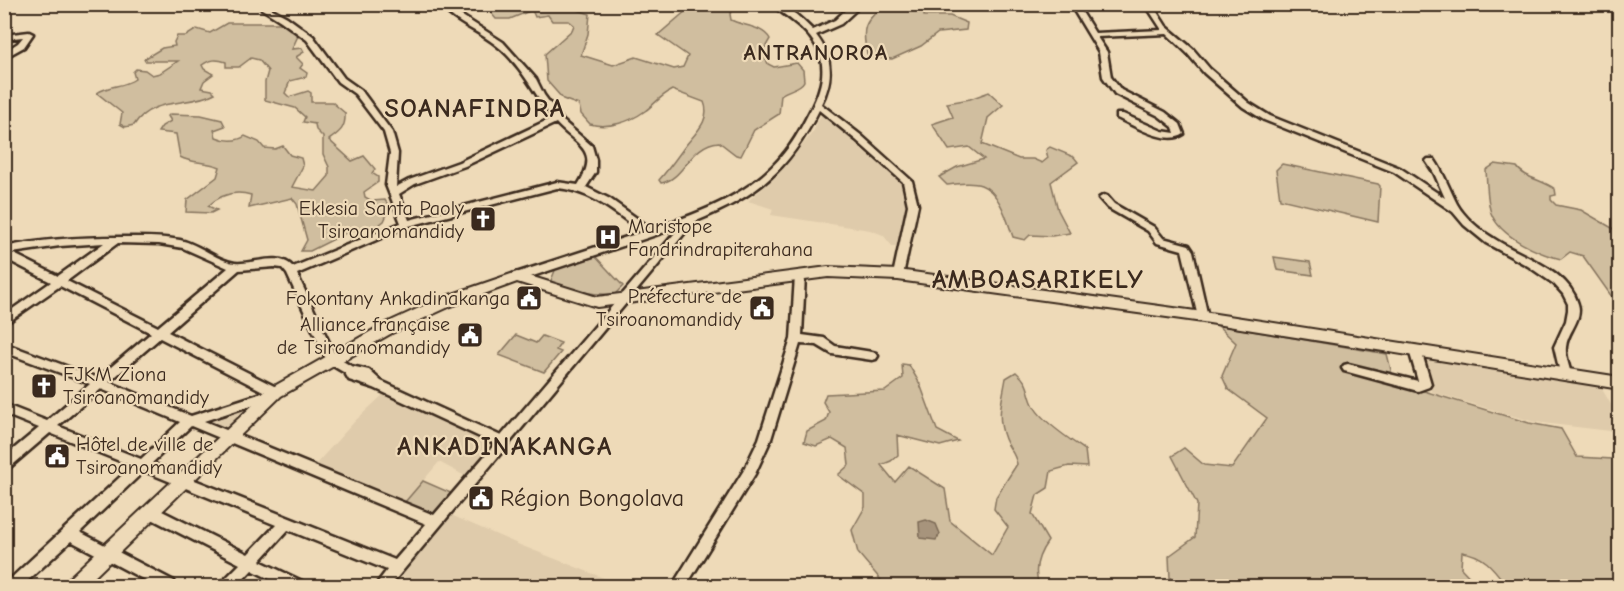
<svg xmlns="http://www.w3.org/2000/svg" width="1624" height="591" font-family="'Comic Neue',sans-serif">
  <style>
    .built { fill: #dfcbab }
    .green { fill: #d0be9f; stroke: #86745e; stroke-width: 1.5 }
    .water { fill: #a7947c; stroke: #7c6a56; stroke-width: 1.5 }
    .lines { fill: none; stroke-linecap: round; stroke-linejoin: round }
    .minor-casing { stroke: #3b2a1e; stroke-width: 5 }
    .major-casing { stroke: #3b2a1e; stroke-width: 4 }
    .minor { fill: #eedab8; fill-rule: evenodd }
    .major { fill: #eedab8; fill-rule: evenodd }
    .labels { text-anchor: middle; stroke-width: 4.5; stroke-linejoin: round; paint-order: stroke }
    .poi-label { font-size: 20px; fill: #3b2a1e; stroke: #eedab8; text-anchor: end }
    .far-district-label { font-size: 22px; font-weight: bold; letter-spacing: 1.5px; fill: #3b2a1e; stroke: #eedab8 }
    .near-poi-label { font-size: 24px; fill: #3b2a1e; stroke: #eedab8; text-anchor: start }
    .district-label { font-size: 26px; font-weight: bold; letter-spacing: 1.5px; fill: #3b2a1e; stroke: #eedab8 }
  </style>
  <rect width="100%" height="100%" fill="#eedab8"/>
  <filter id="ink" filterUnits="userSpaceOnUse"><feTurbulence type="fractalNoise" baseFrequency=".0167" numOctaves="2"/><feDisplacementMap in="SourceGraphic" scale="12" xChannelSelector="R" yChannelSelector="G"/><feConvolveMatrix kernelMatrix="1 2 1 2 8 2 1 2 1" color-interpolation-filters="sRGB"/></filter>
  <g filter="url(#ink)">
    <path class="built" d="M821 115 828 119 904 182 910 209 900 248 892 246 883 235 870 230 771 215 773 209 748 201 777 176 813 132Z
      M1421 354 1599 384 1613 408 1619 432 1534 422 1432 392Z
      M386 392 486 439 490 451 470 474 465 476 439 462 405 502 316 464 356 420Z
      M261 402 227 434 200 423 189 427 143 469 58 430 5 475V460L35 434 38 426 5 412V404L143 459 184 421Z
      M451 515 520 545 624 586H426L400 576Z"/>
    <path class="green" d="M494 5H563L590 14 588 34 581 55 613 65 636 57 674 69 683 67 688 56 658 35 687 10 663 5H734L730 14 731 20C743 26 763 26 770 39L763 51 768 64 774 67 797 63 803 70 804 81C800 89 788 89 781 95L779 114 754 130 741 156 736 155 719 142C690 144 684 180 661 183L659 180C668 170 675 160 683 149 693 135 712 121 704 102L672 90C660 96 655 104 645 111 630 122 608 129 590 124L581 114 579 105 563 99 547 81 545 54 572 30 574 25 569 21H552L548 15 535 17 532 10 510 19H496L490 12Z
      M888 5H920L924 7V16H950L967 23 966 30 938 33 921 46 892 59 868 57C861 31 862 19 888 5Z
      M227 23H286L299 33 301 35 297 38 292 49 302 48 304 52 296 57 303 64 300 68 307 73 306 77 290 81 285 93 289 97 308 91 311 93V102H332L345 113C346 128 340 132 329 140L352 161 364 156 375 169 372 173 378 177V182L364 192 365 197 372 201 385 200 390 208 384 221 376 227 352 230 310 251H301L307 240 297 204 292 198 249 208 251 195C235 190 220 195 208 206L217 210 211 213 186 212 187 200 217 177 220 167C206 161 193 164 180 157L176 134 158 132 162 126 171 121 168 116 170 114 201 115 222 120 225 126 214 130 216 137C225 141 237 142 245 136L259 142 264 148 275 149 283 146 290 155 301 158 303 166 292 187 316 191 329 176V167L323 154V137L316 130 315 124 303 122 305 117 295 108 265 100V82L268 71 259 60 251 58 239 67H226V62C217 59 210 59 202 65L204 69 213 74 204 81 201 88 212 90 215 93C190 107 152 96 134 125L125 127 120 124 122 113 97 93C109 85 124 87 135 79L133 72 136 69 145 70 152 75 160 73 178 61H145L144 59 162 48 175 46 174 42 177 36H186L197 29 210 33Z
      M989 92 1003 105 988 118 982 144 1019 159H1033L1042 163 1048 158 1046 150 1050 147 1074 157 1078 162 1051 182 1058 210 1070 233 1052 236 1030 235 1025 240 1013 237C1007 220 1000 192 981 185 970 181 957 184 947 185L939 177 957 167 984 159 969 147 949 150 932 124 953 117 947 103 970 99Z
      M1282 164 1378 184 1380 186 1378 222 1280 199 1276 170Z
      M1495 164 1517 167C1524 178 1543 180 1555 189L1556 195 1551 196V200L1556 205 1581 210 1619 232V301L1612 297 1583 256 1570 252 1561 259C1539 254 1500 237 1491 213 1487 201 1487 183 1486 170Z
      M594 255 623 286 615 294C592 296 573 290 550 283L556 268Z
      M1274 257 1310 262 1313 275 1277 270Z
      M1217 325 1387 354 1394 382 1529 423 1561 429 1577 457 1613 459 1619 463V586H1507C1494 569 1485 555 1462 552L1461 568 1478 586H1183L1170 578 1169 556 1195 537 1197 504 1172 456 1184 448 1204 465 1232 468 1267 418 1228 389 1222 376 1236 343Z
      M516 335 536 343 542 336 561 343 556 350 561 352 544 372 499 355Z
      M902 364 909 365 920 384 937 430 958 441 940 446 897 435 898 455 891 461 881 465 895 482 909 466 945 489 950 521 992 555 1008 527 994 509 996 497 1017 464C1015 453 1009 449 1005 439 996 415 1002 402 1006 378L1016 372C1032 385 1026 394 1035 408 1043 422 1072 441 1085 450L1087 467 1069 466 1051 471 1048 488 1037 495 1032 514 1048 541C1038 555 1032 570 1040 586H886L858 553 852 530 865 507V495L838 475 849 465 847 448 832 439 816 446 804 442 807 431 826 421 829 412 823 402 826 394 885 391 903 378Z
      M423 481 453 494 436 515 405 502Z"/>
    <path class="water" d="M926 520 936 524 940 534 936 540 920 538 919 522Z"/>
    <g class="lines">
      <defs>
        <path id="minor" d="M254 4H263L287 17 313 36 344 78 361 90 392 132 398 153 396 187 409 180 459 162 552 118C535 94 519 62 496 45 481 33 463 26 449 14L456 12 503 42 536 79 544 95 563 121 592 146 596 160V172L586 187 610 199 652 229C700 213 753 194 785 152 796 139 803 124 811 109 822 87 828 66 815 44 804 26 786 17 771 4 788 4 801 19 813 30L835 20 850 6H856V10L841 24 816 35C833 57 834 79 821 104L862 136 912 181 918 205 903 275 898 279 893 275 908 205 903 182 856 140 819 110C788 172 757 196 694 222L390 586H375L387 570 288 530 260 561 302 581 304 586H284L252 570 237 586H221L223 581 240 564 146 516 145 512 146 508 151 506 156 508 248 554 276 525 144 471 80 532 174 581 176 586H156L71 541 22 586H6L8 581 132 466 50 433 8 469 4 470V457L39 428 4 414V404L47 421 90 384 4 352V343L98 378 151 333 60 286 4 325V315L51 282 4 258V247C43 239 81 237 120 237 140 237 160 236 180 240 199 244 217 261 235 263 253 265 279 251 293 267L401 223 386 185 390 153 384 132 355 94 338 82 307 40 281 21ZM556 123C577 146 601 149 578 185L557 182 409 220 399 194 415 184 465 166ZM557 188C592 191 615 213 642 232L513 274 512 277 513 280H521L680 227 501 436 381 381 369 370 351 366 336 357 297 274 409 226ZM104 243 58 276 12 253 60 246ZM118 243 159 244 183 248 228 268 158 327 67 281ZM274 267 282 268 287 274 328 363 345 373 349 380 374 388 495 444 434 515 204 421 279 396 282 392 280 389 168 332 239 270ZM160 338 265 392 191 416 109 382ZM101 389 180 422 141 459 58 426ZM191 426 426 524 395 560 152 463Z
          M1070 4H1077L1095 33 1162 30 1145 4H1152L1166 26 1193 49 1210 69 1249 103 1270 116 1400 168 1445 198 1434 173 1426 161 1428 159H1434C1444 173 1449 189 1457 204 1465 218 1480 230 1493 238 1521 257 1568 268 1578 304 1583 320 1567 332 1566 347 1565 356 1569 365 1571 374L1569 377 1565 379 1561 377 1554 347 1566 321 1568 310V304L1563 294 1554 284 1528 266 1486 243 1464 225 1453 212 1394 172 1264 120 1243 107 1204 73 1187 53 1167 34 1097 37 1107 52 1111 77 1121 90 1165 112 1180 124 1184 134C1167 146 1135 126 1117 118V114H1123L1162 131 1175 133 1173 127 1159 116 1115 94 1103 77 1099 52Z
          M29 32 33 34 24 47 4 58V52L18 43 23 37 4 39V35Z
          M1104 195 1107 196 1114 204 1154 227 1163 238 1189 245 1193 251 1208 317 1207 320H1199L1198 317 1182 250 1157 243 1148 231 1108 208 1099 198Z
          M800 272 805 276 802 335 824 338 835 346 872 352 876 353 878 356 876 359 872 360 832 354 817 345 800 344 771 439 755 474 686 586H672L744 470 759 439 791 339 795 276Z
          M1415 346 1419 347 1421 350 1431 384 1429 387 1418 391 1348 372 1344 371 1342 368 1344 365 1348 364 1418 381 1409 350 1411 347Z"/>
        <path id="major" d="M828 267 898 270 1203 312 1620 377V389L1203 322 898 280 828 277 597 307 517 282 451 306 392 333 281 396 85 586H64L67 580 271 388 382 325 441 298 517 272 597 297Z"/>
      </defs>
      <use href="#minor" class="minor-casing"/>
      <use href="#major" class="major-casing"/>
      <use href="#minor" class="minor"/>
      <use href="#major" class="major"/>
    </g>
  </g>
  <defs>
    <symbol id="church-square" viewBox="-11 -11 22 22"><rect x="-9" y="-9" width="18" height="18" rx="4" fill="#3b2a1e" stroke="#eedab8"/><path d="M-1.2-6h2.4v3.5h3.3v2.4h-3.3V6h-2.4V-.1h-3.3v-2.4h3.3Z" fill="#fff"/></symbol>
    <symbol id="hospital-square" viewBox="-11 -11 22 22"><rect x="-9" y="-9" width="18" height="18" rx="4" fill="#3b2a1e" stroke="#eedab8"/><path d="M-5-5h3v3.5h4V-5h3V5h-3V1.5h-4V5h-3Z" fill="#fff"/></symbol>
    <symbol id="civic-square" viewBox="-11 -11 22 22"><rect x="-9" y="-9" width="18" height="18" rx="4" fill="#3b2a1e" stroke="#eedab8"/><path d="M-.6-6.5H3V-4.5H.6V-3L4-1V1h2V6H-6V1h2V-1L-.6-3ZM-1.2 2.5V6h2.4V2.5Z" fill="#fff"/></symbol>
  </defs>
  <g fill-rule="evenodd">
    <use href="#church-square" x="468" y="204" width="30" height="30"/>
    <use href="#hospital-square" x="593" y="222" width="30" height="30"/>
    <use href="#civic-square" x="514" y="283" width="30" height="30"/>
    <use href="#civic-square" x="747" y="293" width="30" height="30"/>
    <use href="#civic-square" x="455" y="320" width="30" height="30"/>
    <use href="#church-square" x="29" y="371" width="30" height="30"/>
    <use href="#civic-square" x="42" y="441" width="30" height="30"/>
    <use href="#civic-square" x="466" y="483" width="30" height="30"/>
  </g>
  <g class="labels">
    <g class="poi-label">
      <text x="464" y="215">Eklesia Santa Paoly<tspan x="464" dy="23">Tsiroanomandidy</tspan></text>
      <text x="628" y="233" text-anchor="start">Maristope<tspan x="628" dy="23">Fandrindrapiterahana</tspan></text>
      <text x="742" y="303">Préfecture de<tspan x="742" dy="23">Tsiroanomandidy</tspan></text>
      <text x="510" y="305">Fokontany Ankadinakanga</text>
      <text x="450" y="331">Alliance française<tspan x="450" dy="23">de Tsiroanomandidy</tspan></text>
      <text x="63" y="381" text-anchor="start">FJKM Ziona<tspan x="63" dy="23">Tsiroanomandidy</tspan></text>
      <text x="76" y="451" text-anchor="start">Hôtel de ville de<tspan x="76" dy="23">Tsiroanomandidy</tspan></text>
    </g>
    <g class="far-district-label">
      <text x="816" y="60">ANTRANOROA</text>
    </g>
    <g class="near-poi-label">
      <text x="500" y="506">Région Bongolava</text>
    </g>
    <g class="district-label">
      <text x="475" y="117">SOANAFINDRA</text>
      <text x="1038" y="288">AMBOASARIKELY</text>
      <text x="505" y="455">ANKADINAKANGA</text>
    </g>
  </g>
  <rect width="1624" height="591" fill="none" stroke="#eedab8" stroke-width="24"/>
  <rect x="12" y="12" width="1600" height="567" fill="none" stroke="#3b2a1e" stroke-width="2" filter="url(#ink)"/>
</svg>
